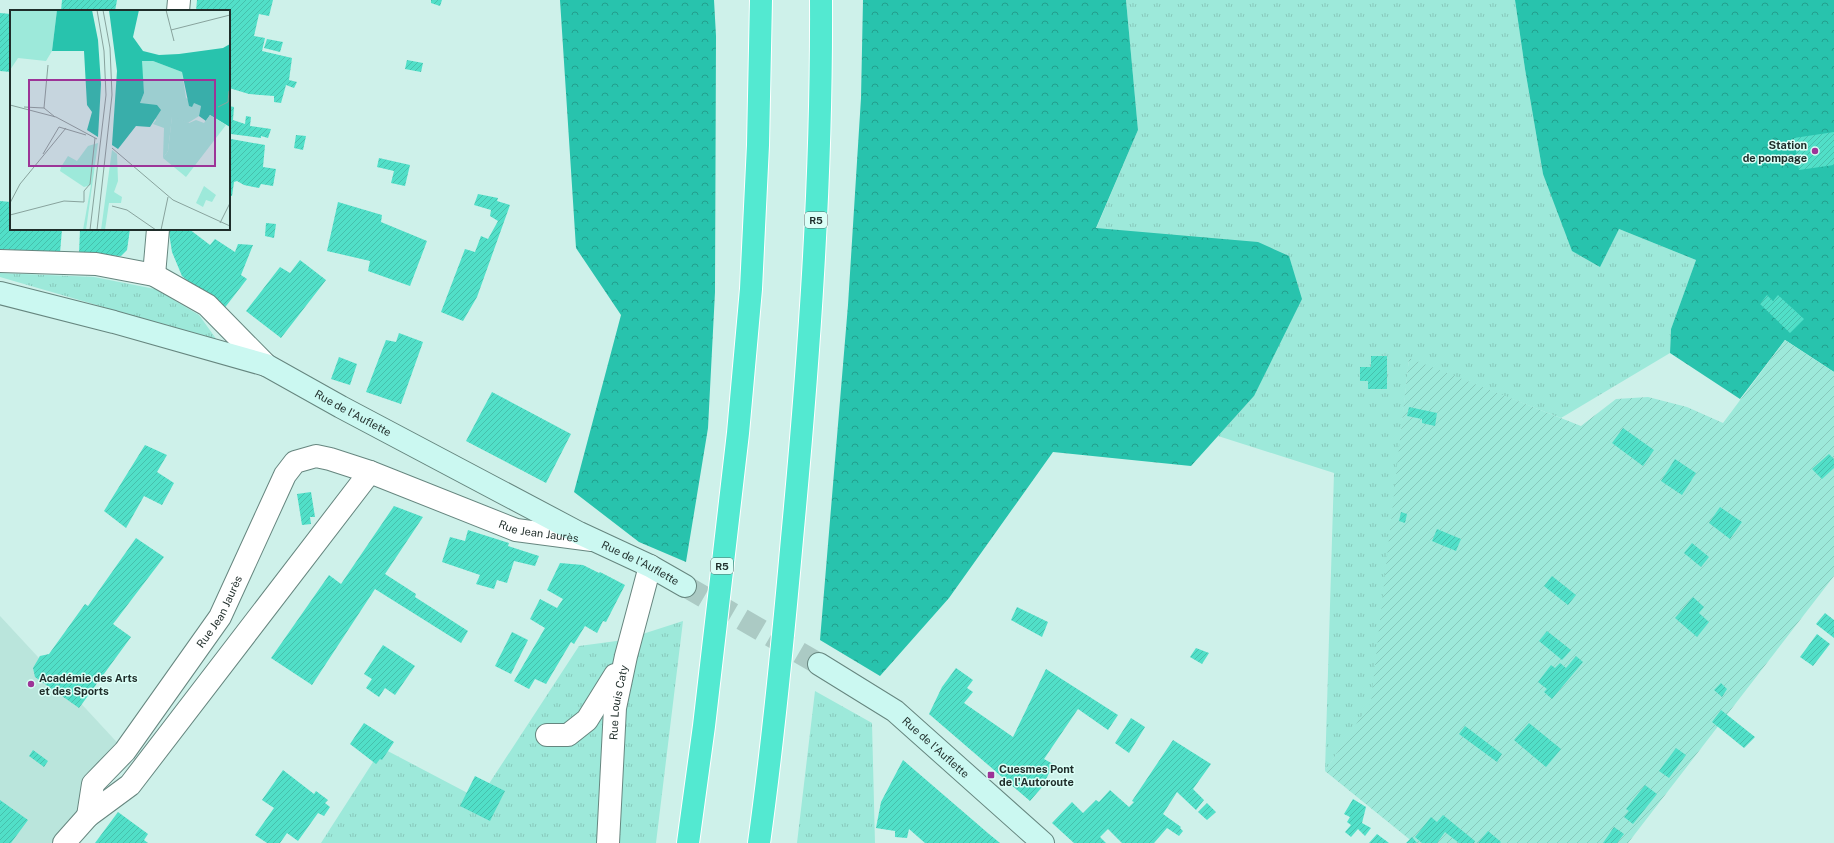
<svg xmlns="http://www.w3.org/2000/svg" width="1834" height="843" font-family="'Public Sans',sans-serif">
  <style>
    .built { fill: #bae5dc }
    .grass { fill: url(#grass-tufts) }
    .forest { fill: url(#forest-crowns) }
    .garden { fill: url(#garden-furrows) }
    .building { fill: url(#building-hatch) }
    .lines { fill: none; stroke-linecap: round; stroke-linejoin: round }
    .secondary-tunnel { stroke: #abcac4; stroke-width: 22; stroke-dasharray: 22 11; stroke-linecap: butt }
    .street-casing { stroke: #66867f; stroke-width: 24 }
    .secondary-casing { stroke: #66867f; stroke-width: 24 }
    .highway-casing { stroke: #fff; stroke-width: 24 }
    .street { stroke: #fff; stroke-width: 22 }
    .secondary { stroke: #cbf8f1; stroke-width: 22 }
    .highway { stroke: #53e9d1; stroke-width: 22 }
    .poi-dot { fill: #9d3497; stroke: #dbfff7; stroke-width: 1.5 }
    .labels { text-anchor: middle; stroke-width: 3; stroke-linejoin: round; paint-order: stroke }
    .shield { fill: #dbfff7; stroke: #576c68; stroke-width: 1 }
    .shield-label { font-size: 10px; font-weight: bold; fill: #1f2d2a }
    .poi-label { font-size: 11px; font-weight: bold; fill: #1f2d2a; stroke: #dbfff7; text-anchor: start }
    .street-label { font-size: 11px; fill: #1f2d2a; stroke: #dbfff7 }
    .inset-road { fill: none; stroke: #88a39d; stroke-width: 1 }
    .view { fill: #9d3497; fill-opacity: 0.15; stroke: #9d3497; stroke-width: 2 }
    .inset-edge { fill: none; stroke: #1f2d2a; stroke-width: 2 }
  </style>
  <defs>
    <pattern id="grass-tufts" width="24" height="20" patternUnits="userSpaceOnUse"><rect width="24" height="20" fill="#9de9da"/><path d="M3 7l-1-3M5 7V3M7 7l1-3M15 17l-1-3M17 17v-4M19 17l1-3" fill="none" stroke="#87c8bb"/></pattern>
    <pattern id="forest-crowns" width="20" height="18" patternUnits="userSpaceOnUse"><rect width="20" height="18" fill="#28c3ad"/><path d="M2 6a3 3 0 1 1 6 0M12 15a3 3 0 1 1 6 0" fill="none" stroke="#229f8d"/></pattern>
    <pattern id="garden-furrows" width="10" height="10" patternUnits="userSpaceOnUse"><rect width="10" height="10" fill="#9de9da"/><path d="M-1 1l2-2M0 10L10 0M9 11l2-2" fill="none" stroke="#87c8bb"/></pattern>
    <pattern id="building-hatch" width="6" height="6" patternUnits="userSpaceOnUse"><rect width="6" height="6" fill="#51dfc8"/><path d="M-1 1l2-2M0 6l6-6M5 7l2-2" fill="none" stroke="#46c0ac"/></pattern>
  </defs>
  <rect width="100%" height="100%" fill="#cef1ea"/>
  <path class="built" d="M0 616 125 751 64 843H0Z"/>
  <path class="grass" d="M1126 0H1515L1525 69 1543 174 1619 229 1696 260 1671 329 1670 353 1561 418 1409 359 1373 701 1325 771 1334 473 1218 436 1254 396 1096 229 1138 130Z
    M0 273 94 277 155 289 199 315 217 340 0 277Z
    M683 621 656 843H321L382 748 479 799 579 646 624 640Z
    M815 691 872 723 875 843H797Z"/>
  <path class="forest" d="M560 0H714L716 36 715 292 708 428 686 562 639 542 574 492 621 315 576 248Z
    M863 0H1126L1138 130 1096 228 1258 242 1289 256 1302 299 1254 396 1191 466 1053 452 949 598 880 676 820 640 848 305 861 98Z
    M1515 0H1834V372L1785 340 1740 399 1670 353 1671 329 1696 260 1619 229 1600 267 1572 251 1543 174 1525 69Z"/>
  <path class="garden" d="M1785 340 1834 372V576L1628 843H1414L1325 771 1371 702 1409 358 1581 426 1616 399 1648 397 1687 407 1723 423Z"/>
  <path class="building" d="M62 0H117L115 11H61Z
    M197 0H273L269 16 259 14 254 36 265 38 262 51 292 58 289 80 297 82 294 88 286 85 281 103 274 102V96L249 94 229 88V11H196Z
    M431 0H442L440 6 431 3Z
    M0 13 11 14V72L0 71Z
    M267 39 283 42 280 52 264 48Z
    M407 60 423 63 421 72 405 69Z
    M229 106 234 107 233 120 245 124 246 116 251 117 250 126 271 129 268 138 261 136V138L231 134V139L265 145 263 167 276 169 273 186 261 184 259 188 244 185 237 181 234 182 232 196H229Z
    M1834 132V165L1799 170 1794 138Z
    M296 135 306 136 303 150 294 148Z
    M379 158 410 165 405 186 391 183 394 171 377 167Z
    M478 194 498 198 497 201 510 205 477 297 463 321 441 312 465 249 475 252 481 236 488 239 498 221 490 216 491 210 474 205Z
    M0 201 11 202V229H62L60 253 0 249Z
    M338 202 382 215 381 222 427 241 410 286 368 271 370 261 327 251Z
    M266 223 276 224 274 238 265 236Z
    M80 229H130L127 250 121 256 79 254Z
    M170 229H189L210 245 215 239 235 252 238 244 253 245 241 275 247 279 223 310 182 276 172 252 169 233Z
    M300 260 326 280 281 338 246 311 280 267 290 273Z
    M1767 295 1773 301 1778 295 1804 319 1790 333 1760 304Z
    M399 333 423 342 401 404 366 392 386 340 396 342Z
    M1371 356H1387V389H1368V381H1360V367H1371Z
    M339 357 357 364 350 385 331 379Z
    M492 392 571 434 546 483 466 441Z
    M1409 407 1437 413 1435 426 1422 423V419L1407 416Z
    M1623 428 1654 450 1643 466 1612 443Z
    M145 445 167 455 157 472 174 483 162 505 144 496 126 528 104 511Z
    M1829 454 1834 459V468L1822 479 1812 469Z
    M1675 459 1696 473 1682 495 1661 481Z
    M311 492 315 517H310L311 524 302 525 297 494Z
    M394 506 423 517 385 574 416 594 415 597 468 631 461 643 375 589 312 685 271 658 329 575 341 584Z
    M1720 507 1742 522 1730 539 1709 523Z
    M1401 512 1407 514 1405 523 1399 521Z
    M1437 529 1461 539 1456 551 1432 541Z
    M468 530 509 543 508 546 539 556 535 566 514 561 507 583 497 580 494 589 476 584 480 575 442 562 450 537 465 541Z
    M136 538 164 557 113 624 131 637 79 708 35 677 33 668 40 656 49 654 85 604 88 606Z
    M1692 543 1709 557 1701 567 1684 553Z
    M560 563 583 565 599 573 600 572 625 585 606 622 603 621 597 633 585 626 574 644 571 642 546 684 535 679 529 689 514 681 545 628 530 619 540 599 557 608 563 599 547 590Z
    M1552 576 1576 595 1568 605 1544 586Z
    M1693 597 1704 607 1699 613 1709 622 1697 637 1675 618Z
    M1017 607 1048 622 1042 637 1011 620Z
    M1825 613 1834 620V638L1816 624Z
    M1547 631 1571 650 1562 660 1539 641Z
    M512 632 528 640 511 674 495 666Z
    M1817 634 1830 644 1813 666 1800 657Z
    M383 645 415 666 395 695 385 688 379 697 366 688 372 679 364 674Z
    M1196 648 1209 653 1202 664 1190 657Z
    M1576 656 1583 662 1552 699 1544 692 1547 689 1538 682 1551 665 1555 668 1560 663 1566 668Z
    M956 668 973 680 967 688 973 692 964 703 1013 737 1046 669 1118 715 1108 730 1078 709 1044 759 1053 764 1043 786 1030 801 929 714 942 687Z
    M1721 683 1727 689 1722 697 1714 690Z
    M1721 710 1755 737 1744 748 1712 722Z
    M1131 718 1145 727 1129 753 1115 743Z
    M364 723 394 742 382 760 380 759 376 764 350 744Z
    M1529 723 1561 749 1546 767 1514 740Z
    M1465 726 1502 754 1497 762 1459 734Z
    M1173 740 1211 764 1193 789 1204 800 1196 810 1177 792 1163 814 1181 827 1180 828 1183 831 1179 836 1167 828 1154 843H1122L1108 829 1100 837 1106 843H1074L1052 823 1072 802 1083 813 1096 800 1099 802 1110 790 1129 807 1134 802 1132 801Z
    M1676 748 1686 755 1669 778 1659 771Z
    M33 750 48 761 44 767 29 756Z
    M903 760 989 834 1000 843H925L909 829 907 838 895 837V831L876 828 881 802Z
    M283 770 314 794 316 791 328 800 325 803 330 807 324 816 318 813 298 841 287 833 280 843H267L255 835 274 808 262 800Z
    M475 776 505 791 490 821 460 806Z
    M1645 785 1657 794 1633 824 1624 817 1629 811 1626 809Z
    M1353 799 1366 807 1362 823 1371 828 1365 836 1358 829 1351 837 1345 832 1351 825 1347 822 1350 817 1344 814Z
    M0 800 28 820 11 843H0Z
    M1207 803 1216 812 1207 820 1198 812Z
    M118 812 148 834 144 840 148 843H95Z
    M1443 815 1475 841 1474 843H1459L1445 832 1437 843H1422L1415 837 1431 817 1437 822Z
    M1614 827 1624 834 1617 843H1603Z
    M1488 831 1501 842 1500 843H1478Z
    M1377 834 1389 843H1369Z
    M1412 837 1417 843H1406Z"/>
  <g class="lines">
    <path class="secondary-tunnel" d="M685 586 819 664"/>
    <defs>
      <g id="street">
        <path d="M178 11 179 0"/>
        <path d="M0 261 96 264 154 275 207 305 266 365"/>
        <path d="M154 275 158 229"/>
        <path d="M547 735H568L587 720 615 675"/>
        <path id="s1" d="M88 816 93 784 125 751 220 617 285 475 295 462 316 456 330 459 370 472 516 530 592 540"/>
        <path d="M64 843 88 816 130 785 370 472"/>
        <path id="s2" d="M608 843 615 708 626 656 650 566"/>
      </g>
      <g id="secondary">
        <path id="s3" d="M0 293 114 322 266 365 341 407 579 533 650 566 685 586"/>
        <path id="s4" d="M819 664 895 711 1043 843"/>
      </g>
      <path id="highway" d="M688 843 704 726 738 433 751 289 758 145 761 0
        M759 843C773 742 783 640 792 539 809 360 822 180 821 0"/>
    </defs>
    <use href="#street" class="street-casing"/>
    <use href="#secondary" class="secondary-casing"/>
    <use href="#highway" class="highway-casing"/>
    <use href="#street" class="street"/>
    <use href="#secondary" class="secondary"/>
    <use href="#highway" class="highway"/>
  </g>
  <g class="poi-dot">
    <circle cx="1815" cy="151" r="4"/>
    <circle cx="31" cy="684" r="4"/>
    <rect x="987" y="771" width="8" height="8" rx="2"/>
  </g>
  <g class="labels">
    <g class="shield">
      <rect x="805" y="212" width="22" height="16" rx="3"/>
      <rect x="711" y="558" width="22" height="16" rx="3"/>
    </g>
    <g class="shield-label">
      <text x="816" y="224">R5</text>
      <text x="722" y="570">R5</text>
    </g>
    <g class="poi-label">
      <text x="1807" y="149" text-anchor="end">Station<tspan x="1807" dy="13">de pompage</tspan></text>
      <text x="39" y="682">Académie des Arts<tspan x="39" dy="13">et des Sports</tspan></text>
      <text x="999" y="773">Cuesmes Pont<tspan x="999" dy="13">de l'Autoroute</tspan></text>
    </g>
    <g class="street-label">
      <text dy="4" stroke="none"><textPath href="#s3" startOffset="375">Rue de l'Auflette</textPath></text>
      <text dy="4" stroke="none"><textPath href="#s1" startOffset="673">Rue Jean Jaurès</textPath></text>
      <text dy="4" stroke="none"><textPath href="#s3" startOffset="699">Rue de l'Auflette</textPath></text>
      <text dy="4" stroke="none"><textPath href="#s1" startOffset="247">Rue Jean Jaurès</textPath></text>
      <text dy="4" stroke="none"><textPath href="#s2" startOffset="141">Rue Louis Caty</textPath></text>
      <text dy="4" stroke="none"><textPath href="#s4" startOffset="144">Rue de l'Auflette</textPath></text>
    </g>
  </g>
  <g transform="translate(10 10)">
    <rect width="220" height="220" fill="#cef1ea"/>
    <path d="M0 0H47L42 41 36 51 8 48 0 60ZM131 50 143 51 172 62 176 88 191 96 189 106 178 113 162 107 158 141 153 148 154 118 143 114 146 110 130 93 134 83ZM88 133 76 220H73L81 175 74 177 50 161 51 157 58 146 67 151 78 136ZM102 140 107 144 108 171 104 182 112 187 111 193H99L95 220H91ZM194 176 206 185 202 192 196 190 193 197 186 193Z" fill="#9de9da"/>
    <path d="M47 0H82L88 30 91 74 88 127 77 120 82 102 77 95 74 41H42ZM99 0H129L123 27 133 41 149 45 169 44 213 38 220 34V117L200 105 196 111 189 106 191 96 184 93 182 97 179 96 172 62 143 51H132L134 83 130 93 147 95 151 100 140 117 126 116 108 139 102 135 107 61Z" fill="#28c3ad"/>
    <path d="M200 105 216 115 176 167 153 148 158 141 162 106 179 113 186 110 194 113Z" fill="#9de9da"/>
    <path class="inset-road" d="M156 0 164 31M161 20 220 5M0 95 46 107 87 129M14 97 34 98 45 107M208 97 218 92 219 81M34 98 38 55M102 138 163 190 220 216M33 144 49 117 76 125M0 193 10 174 56 118M102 196 117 200 146 220M0 205 54 191 74 192V181L80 174 85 128M210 213 220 193M80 220 96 85 94 41 87 0M87 220 102 85 100 38 93 0M151 220 158 187"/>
    <path class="view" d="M19 70H205V156H19Z"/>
    <rect width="220" height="220" class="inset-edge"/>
  </g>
</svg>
